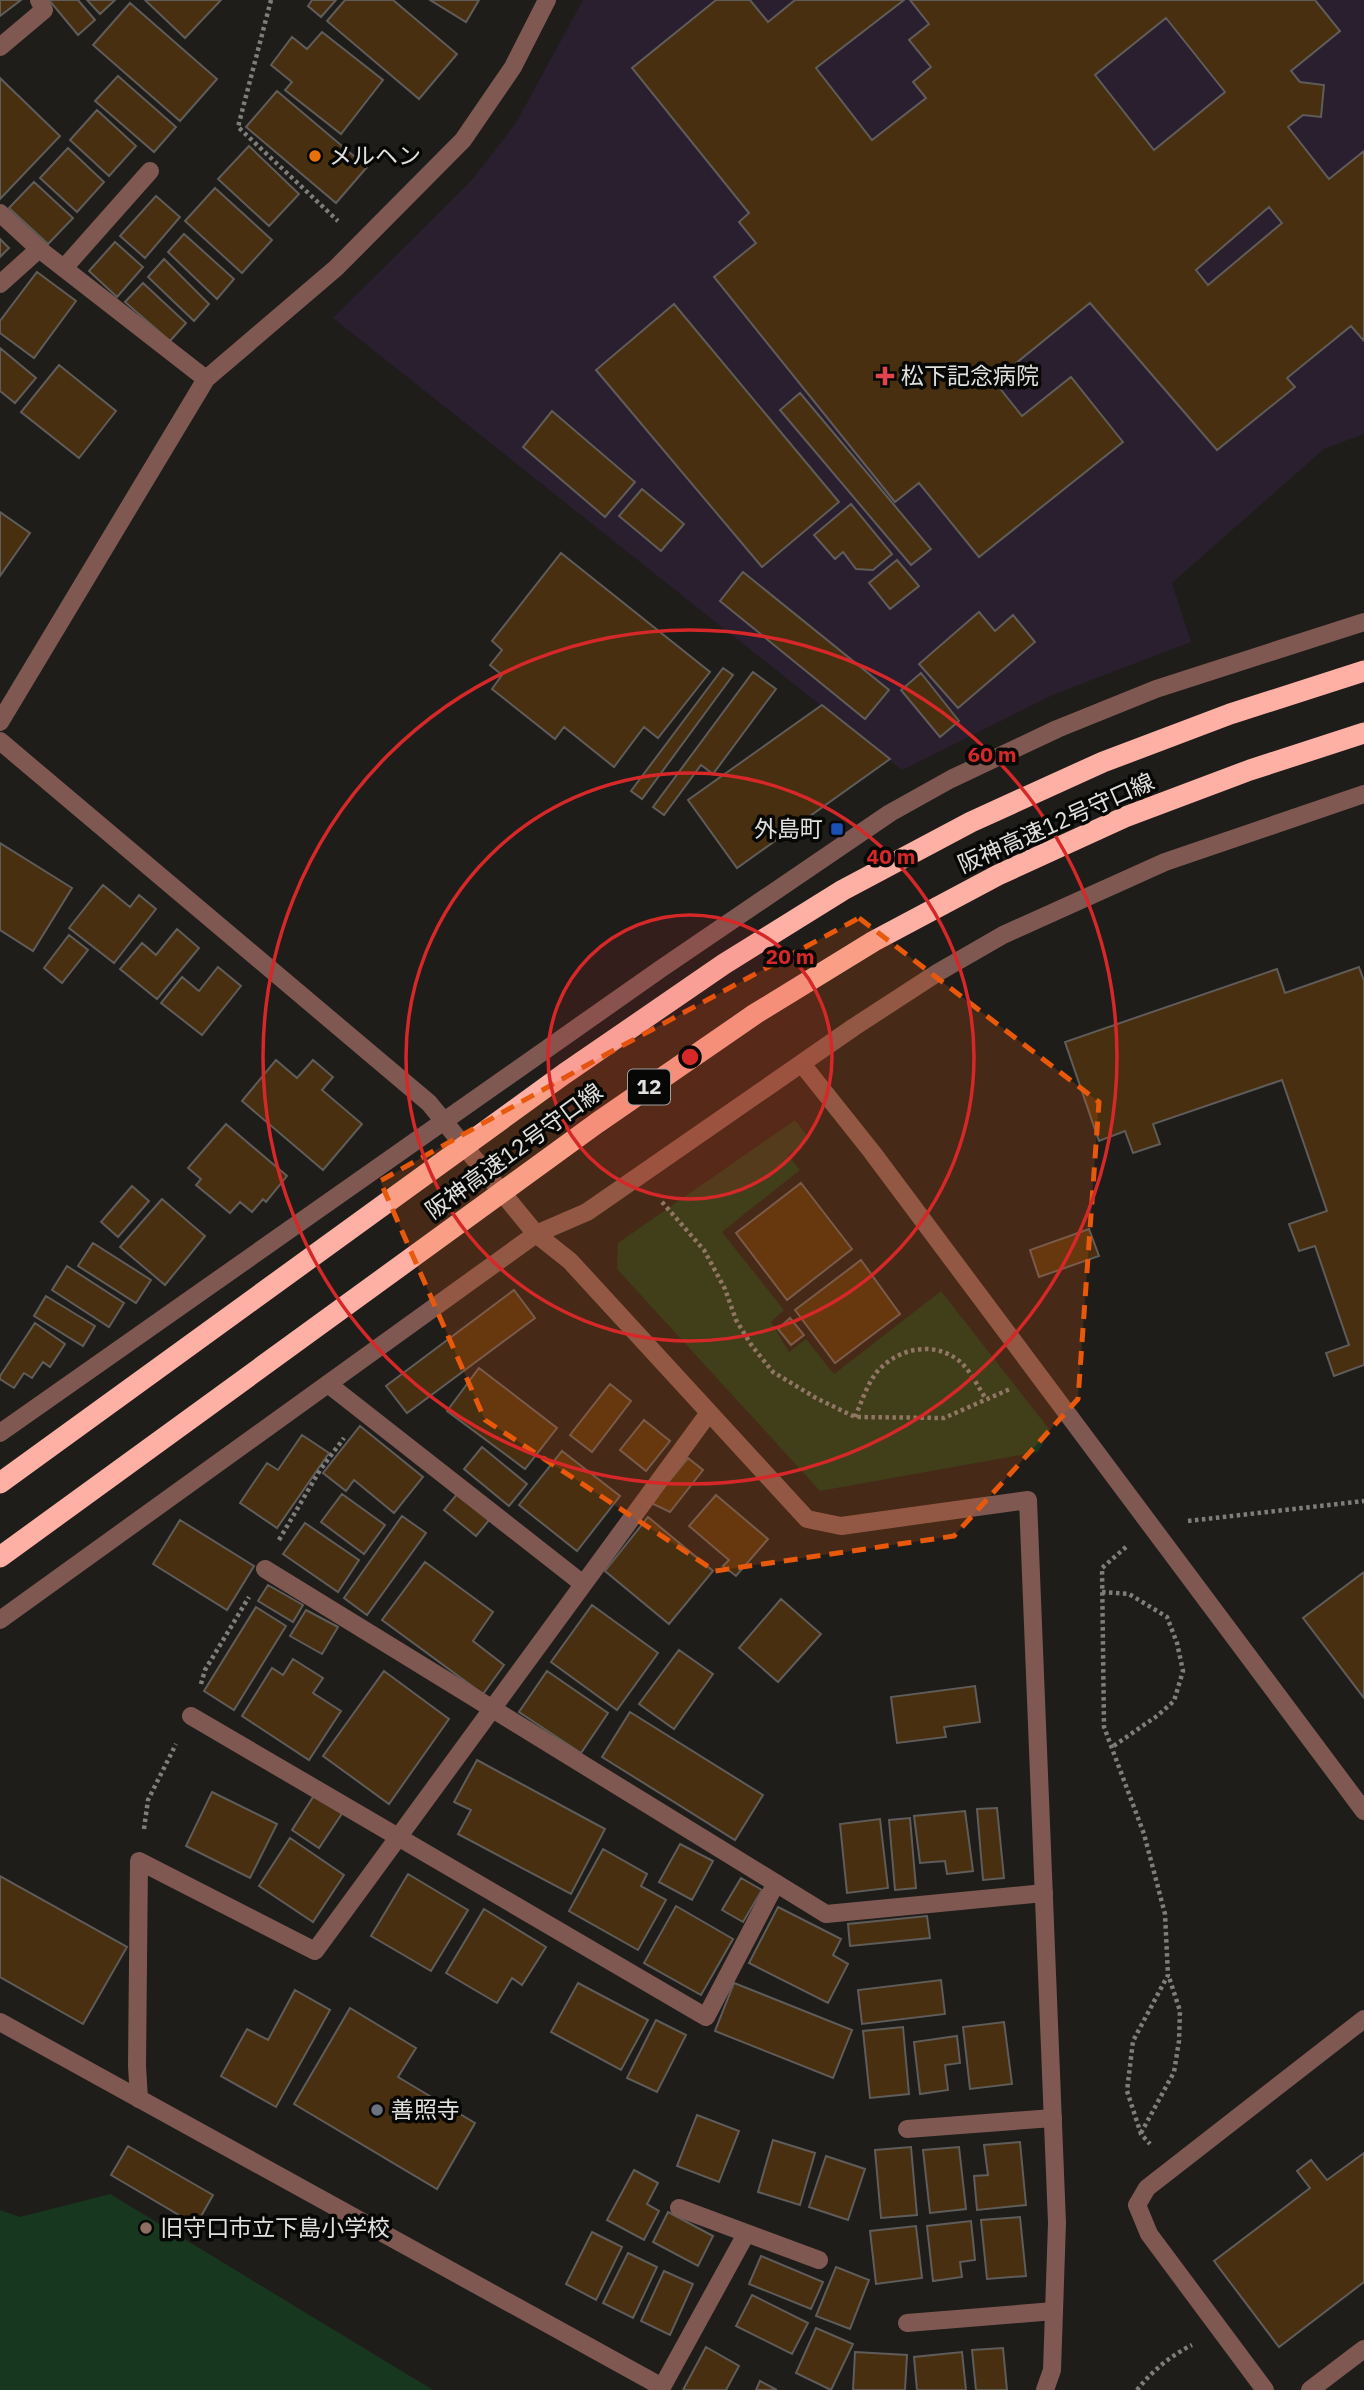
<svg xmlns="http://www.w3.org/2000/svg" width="1364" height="2390" font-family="'IBM Plex Sans','Noto Sans JP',sans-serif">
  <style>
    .medical { fill: #2a1f2e }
    .green { fill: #18371f }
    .building { fill: #482f0f; stroke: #5f5c5a; stroke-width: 2; fill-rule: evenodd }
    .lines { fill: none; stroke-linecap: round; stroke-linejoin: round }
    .path { stroke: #7e7e7b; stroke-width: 4.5; stroke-dasharray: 3.5 3.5; stroke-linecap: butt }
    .lane { stroke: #7f5852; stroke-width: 18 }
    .street { stroke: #7f5852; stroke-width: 18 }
    .highway-bridge { stroke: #ffb0a5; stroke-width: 21 }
    .marked { fill: #e8590c; fill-opacity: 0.2; stroke: #e8590c; stroke-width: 5; stroke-dasharray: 14 9; stroke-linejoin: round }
    .ring { fill: none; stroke: #d62828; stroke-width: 3.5 }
    .food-dot { fill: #e8710a; stroke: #070706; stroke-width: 2.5 }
    .health-dot { fill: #e0444e; stroke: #070706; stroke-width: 2.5 }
    .transit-dot { fill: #1a4fb4; stroke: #070706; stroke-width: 2.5 }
    .worship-dot { fill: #6b7280; stroke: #070706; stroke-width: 2.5 }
    .education-dot { fill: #8d6e63; stroke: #070706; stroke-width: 2.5 }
    .labels { text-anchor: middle; stroke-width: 7; stroke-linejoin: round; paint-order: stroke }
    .shield { fill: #070706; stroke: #9f9f9d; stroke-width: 2 }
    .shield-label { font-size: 21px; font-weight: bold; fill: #e0e0de }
    .poi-label { font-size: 23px; fill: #e0e0de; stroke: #070706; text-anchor: start }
    .street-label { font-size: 23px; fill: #e0e0de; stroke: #070706 }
    .centre { fill: #d62828; stroke: #070706; stroke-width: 3.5 }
    .ring-label { font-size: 21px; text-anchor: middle; font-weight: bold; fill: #d62828; stroke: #070706; stroke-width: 7; stroke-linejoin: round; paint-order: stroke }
  </style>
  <rect width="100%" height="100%" fill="#1e1d1a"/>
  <path class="medical" d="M583 0H1364V434L1324 449 1172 583 1191 642 1055 694 902 770 333 318 472 180 516 123Z"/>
  <path class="green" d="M795 1120 810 1139 788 1155 800 1170 722 1232 784 1310 771 1322 789 1352 806 1339 834 1374 941 1291 1050 1430 1038 1452 820 1491 617 1269 618 1243Z
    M110 2194 433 2390H0V2210L20 2217Z"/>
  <path class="building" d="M0 0H21L0 16Z
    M49 0H78L95 20 78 35Z
    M87 0H115L100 14Z
    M145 0H221L185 38Z
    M312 0H336L321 17 308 6Z
    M345 0H393L457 54 419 99 327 21Z
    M430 0H479L466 22Z
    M716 0H750L768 22 795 0H904L816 68 872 140 926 98 913 82 931 67 909 40 929 24 910 0H1315L1340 31 1291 71 1300 82 1324 85 1321 117 1303 115 1288 127 1329 179 1364 151V341L1351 326 1287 378 1295 387 1217 450 1090 303 994 381 1022 416 1071 377 1123 442 979 557 919 483 895 502 714 277 756 243 739 222 749 213 632 68ZM1166 18 1225 92 1154 150 1095 75ZM1269 207 1282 223 1208 285 1196 270Z
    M130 3 217 79 180 121 93 45Z
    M322 32 383 80 341 134 285 90 292 82 271 65 292 37 307 49Z
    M118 76 176 127 154 152 95 101Z
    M0 78 60 136 0 199Z
    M277 91 367 167 336 203 246 127Z
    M97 110 136 146 109 176 70 140Z
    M249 146 299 194 269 226 218 179Z
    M68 148 104 182 77 212 40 178Z
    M34 182 73 218 48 244 9 208Z
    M215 188 272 240 242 273 185 221Z
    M156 196 180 217 145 258 120 236Z
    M184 234 234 279 217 299 168 252Z
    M0 239 9 248 0 257Z
    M115 242 143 267 117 297 89 271Z
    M164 259 209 304 194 321 148 277Z
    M37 272 76 301 34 358 0 333V321Z
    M143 283 186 323 170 341 125 302Z
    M674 304 839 502 762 567 596 370Z
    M0 348 36 378 15 403 0 391Z
    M59 365 116 411 79 458 21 412Z
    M800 393 931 549 911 565 780 410Z
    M552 411 635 482 605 517 523 447Z
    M642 489 684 524 661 551 619 516Z
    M851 504 892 554 873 570 856 569 843 552 835 559 814 535Z
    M0 512 30 533 0 576Z
    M561 553 710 672 658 738 644 727 614 767 564 727 555 739 492 689 502 675 490 665 502 650 492 641Z
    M897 560 919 586 890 609 869 583Z
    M743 572 889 690 865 719 720 601Z
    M979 612 995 631 1013 615 1035 642 958 708 919 664Z
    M723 668 733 675 642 799 631 791Z
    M753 672 776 689 713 774 701 765 664 815 653 807Z
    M921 673 959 721 940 737 901 690Z
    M822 705 890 759 737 868 688 800Z
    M0 843 72 888 33 951 0 930Z
    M103 885 130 907 139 895 156 909 114 963 69 928Z
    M177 929 199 948 157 999 120 969 142 943 156 955Z
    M69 935 88 950 62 983 44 968Z
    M218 967 241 986 202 1035 161 1003 182 977 199 991Z
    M1359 967 1364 981V1365L1334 1376 1326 1353 1349 1345 1315 1246 1299 1251 1289 1224 1327 1211 1282 1080 1153 1124 1160 1144 1133 1153 1125 1131 1099 1141 1065 1042 1277 969 1285 993Z
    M276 1060 297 1078 313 1060 333 1077 322 1090 362 1124 323 1170 242 1101Z
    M226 1124 287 1176 266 1202 263 1199 252 1212 240 1202 230 1213 196 1185 201 1179 188 1168Z
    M801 1183 852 1249 787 1300 736 1233Z
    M132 1186 149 1201 118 1237 101 1222Z
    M162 1199 205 1236 165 1285 120 1247Z
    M1089 1229 1099 1256 1039 1277 1030 1250Z
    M93 1243 151 1280 136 1303 78 1266Z
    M861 1260 900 1314 835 1363 795 1310Z
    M67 1266 124 1303 109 1327 52 1290Z
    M514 1290 535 1318 407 1413 386 1386Z
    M46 1296 95 1326 83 1346 34 1316Z
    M790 1318 804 1335 791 1345 778 1329Z
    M35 1323 65 1344 50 1367 43 1362 32 1378 24 1373 14 1388 0 1379V1376Z
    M479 1368 557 1428 525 1469 447 1411Z
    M610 1384 631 1401 592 1452 570 1435Z
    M644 1420 670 1441 646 1471 620 1450Z
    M360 1426 423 1477 394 1513 354 1480 346 1491 323 1473Z
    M302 1435 329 1453 277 1528 240 1503 267 1463 278 1470Z
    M482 1447 527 1484 509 1506 464 1469Z
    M562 1451 620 1496 577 1551 519 1505Z
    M688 1458 703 1470 670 1512 651 1503Z
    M458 1493 490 1519 476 1536 444 1510Z
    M342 1494 385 1525 364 1554 321 1522Z
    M716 1495 768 1539 736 1576 723 1566 729 1560 689 1526Z
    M402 1516 426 1533 367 1615 344 1598Z
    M648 1517 713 1571 669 1624 605 1571Z
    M180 1520 254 1566 227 1610 153 1564Z
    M305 1523 359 1560 338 1592 283 1554Z
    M425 1562 493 1612 473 1641 504 1665 483 1694 382 1620Z
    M1364 1572V1698L1303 1618Z
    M268 1585 303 1605 293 1622 258 1601Z
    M781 1599 821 1634 778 1682 739 1648Z
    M592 1605 658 1653 617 1710 551 1662Z
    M256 1607 286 1626 234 1710 204 1691Z
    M306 1610 338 1627 322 1654 290 1636Z
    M679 1650 713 1674 674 1729 639 1704Z
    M293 1659 323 1678 313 1693 341 1711 309 1760 242 1716 272 1668 283 1675Z
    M384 1671 449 1719 389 1804 323 1756Z
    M547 1671 608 1713 581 1753 519 1712Z
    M975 1686 980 1722 944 1727 946 1737 897 1743 891 1697Z
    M630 1712 763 1795 735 1840 602 1757Z
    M477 1760 605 1829 571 1894 458 1834 471 1810 454 1802Z
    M212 1792 277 1824 250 1878 186 1846Z
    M315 1794 343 1812 319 1848 292 1830Z
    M997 1808 1004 1878 983 1880 977 1809Z
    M965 1811 973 1871 947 1874 945 1861 920 1863 914 1816Z
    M910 1818 916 1888 895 1890 889 1820Z
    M880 1819 888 1888 847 1893 840 1824Z
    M290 1838 344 1875 313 1922 259 1886Z
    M680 1844 713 1861 692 1900 659 1882Z
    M603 1849 647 1874 641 1886 666 1900 638 1950 569 1911Z
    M408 1874 468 1910 431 1971 371 1936Z
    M0 1876 127 1947 83 2024 0 1977Z
    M741 1878 762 1890 743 1922 722 1910Z
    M676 1906 733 1939 701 1995 644 1963Z
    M778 1907 841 1939 833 1955 848 1964 828 2003 749 1963Z
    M484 1909 546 1947 522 1985 512 1978 497 2003 446 1973Z
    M927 1916 930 1938 850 1946 848 1924Z
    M941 1980 945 2014 862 2024 858 1990Z
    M578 1983 648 2020 621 2070 551 2032Z
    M734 1983 852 2030 833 2078 715 2031Z
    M295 1990 330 2010 276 2107 221 2076 247 2029 268 2040Z
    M350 2008 416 2048 398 2077 475 2123 437 2189 294 2104Z
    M656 2020 686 2035 657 2092 627 2078Z
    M1004 2022 1012 2084 970 2089 963 2027Z
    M903 2027 909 2094 870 2098 863 2031Z
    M957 2036 960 2063 945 2065 948 2090 920 2094 914 2042Z
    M697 2115 739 2131 719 2182 677 2166Z
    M773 2140 815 2153 800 2205 758 2192Z
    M1020 2142 1026 2205 977 2210 974 2176 988 2175 984 2145Z
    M128 2146 213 2195 196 2225 111 2175Z
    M911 2147 917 2215 881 2218 875 2150Z
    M959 2147 966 2209 930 2213 923 2150Z
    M1364 2153V2282L1279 2347 1214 2261 1310 2188 1297 2171 1311 2160 1327 2180Z
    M826 2156 865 2169 848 2220 809 2207Z
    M634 2170 658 2183 647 2204 659 2211 644 2240 607 2220Z
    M668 2212 713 2236 698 2266 653 2242Z
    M1020 2217 1026 2276 987 2279 981 2220Z
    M971 2221 975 2260 960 2262 962 2277 933 2281 927 2226Z
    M916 2226 922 2278 876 2284 870 2231Z
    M592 2232 622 2247 596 2300 566 2284Z
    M628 2253 657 2267 633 2318 603 2303Z
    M761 2256 823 2282 811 2309 749 2284Z
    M836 2267 869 2280 850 2329 816 2316Z
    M664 2271 693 2284 670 2335 641 2321Z
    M752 2295 808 2323 792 2354 736 2326Z
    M816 2328 853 2344 831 2390 796 2373Z
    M706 2347 739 2366 726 2390H683Z
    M1003 2348 1007 2390H976L972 2350Z
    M855 2352 907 2355 905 2390H853Z
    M962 2352 966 2390H917L914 2357Z
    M760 2381 777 2390H756Z"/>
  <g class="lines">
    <path class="path" d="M271 0 238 127 338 221
      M662 1202 704 1250 725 1289 736 1320 752 1346 773 1372 816 1398 855 1417 944 1418 1010 1389
      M855 1417C861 1403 867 1385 876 1373 896 1349 932 1340 958 1360 970 1369 978 1387 986 1399
      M1188 1521 1364 1501
      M279 1540 320 1470 344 1438
      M1126 1547 1102 1568 1104 1727 1144 1834 1165 1914 1168 1975 1133 2041 1127 2091 1141 2134 1150 2144
      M1102 1592 1129 1594 1167 1617 1177 1643 1183 1671 1174 1701 1157 1716 1112 1747
      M201 1684 205 1670 249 1597
      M144 1829 148 1800 176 1744
      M1141 2133 1174 2072 1179 2041 1180 2011 1169 1977
      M1137 2390C1152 2371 1170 2356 1192 2345"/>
    <path class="lane" d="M64 268 150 171
      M802 1064 872 1152 1364 1811
      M328 1384 583 1584
      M265 1569 826 1914 1044 1893
      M191 1716 706 2017 776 1883
      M139 2099 137 2066 139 1861 315 1951 708 1414
      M907 2129 1053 2118
      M679 2208 819 2260
      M907 2323 1054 2311
      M662 2387 746 2234
      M1265 2390 1149 2234 1137 2205 1147 2188 1364 2019
      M1310 2390 1364 2349"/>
    <path class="street" d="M0 47 44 10 39 0
      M0 213 39 249 206 379
      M0 284 39 249
      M0 722 206 379 336 268 463 140 513 67 547 0
      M0 741 429 1103 536 1234 570 1261 807 1519 841 1526 1028 1500 1057 2223 1052 2370 1045 2390
      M0 1433 662 968 890 813 951 779 1057 729 1156 689 1364 622
      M0 1620 536 1234 587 1212 854 1027 937 973 1003 935 1165 862 1364 794
      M0 2022 662 2387 660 2390"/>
    <path class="highway-bridge" d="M0 1483 564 1074 724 964 843 890 971 822 1103 762 1230 714 1364 671
      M0 1557 597 1123 755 1014 874 941 998 875 1125 817 1250 770 1364 733"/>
  </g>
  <path class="marked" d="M859 918 1099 1102 1078 1399 954 1536 715 1571 485 1420 380 1181 605 1055Z"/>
  <circle cx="690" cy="1057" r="142" fill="#d62828" fill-opacity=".12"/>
  <g class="ring">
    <circle cx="690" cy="1057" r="142"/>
    <circle cx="690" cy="1057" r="284"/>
    <circle cx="690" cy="1057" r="427"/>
  </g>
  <circle class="food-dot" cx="315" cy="156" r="7"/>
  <path class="health-dot" d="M881.5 365.5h7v7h7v7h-7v7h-7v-7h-7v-7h7z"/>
  <rect class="transit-dot" x="830" y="822" width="14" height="14" rx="3.5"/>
  <circle class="worship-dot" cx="377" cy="2110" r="7"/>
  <circle class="education-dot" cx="146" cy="2228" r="7"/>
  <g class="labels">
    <rect class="shield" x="628" y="1069.5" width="42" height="35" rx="5"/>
    <g class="shield-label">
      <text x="649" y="1094">12</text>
    </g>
    <g class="poi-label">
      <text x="329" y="164">メルヘン</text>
      <text x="901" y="384">松下記念病院</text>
      <text x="823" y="837" text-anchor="end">外島町</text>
      <text x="391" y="2118">善照寺</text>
      <text x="160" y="2236">旧守口市立下島小学校</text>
    </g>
    <g class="street-label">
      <text transform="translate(1056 823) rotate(-24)" y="8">阪神高速12号守口線</text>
      <text transform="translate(514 1151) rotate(-36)" y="8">阪神高速12号守口線</text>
    </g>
  </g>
  <circle cx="690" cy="1057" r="10" class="centre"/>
  <g class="ring-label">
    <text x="992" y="762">60 m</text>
    <text x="891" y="864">40 m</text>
    <text x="790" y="964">20 m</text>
  </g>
</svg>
